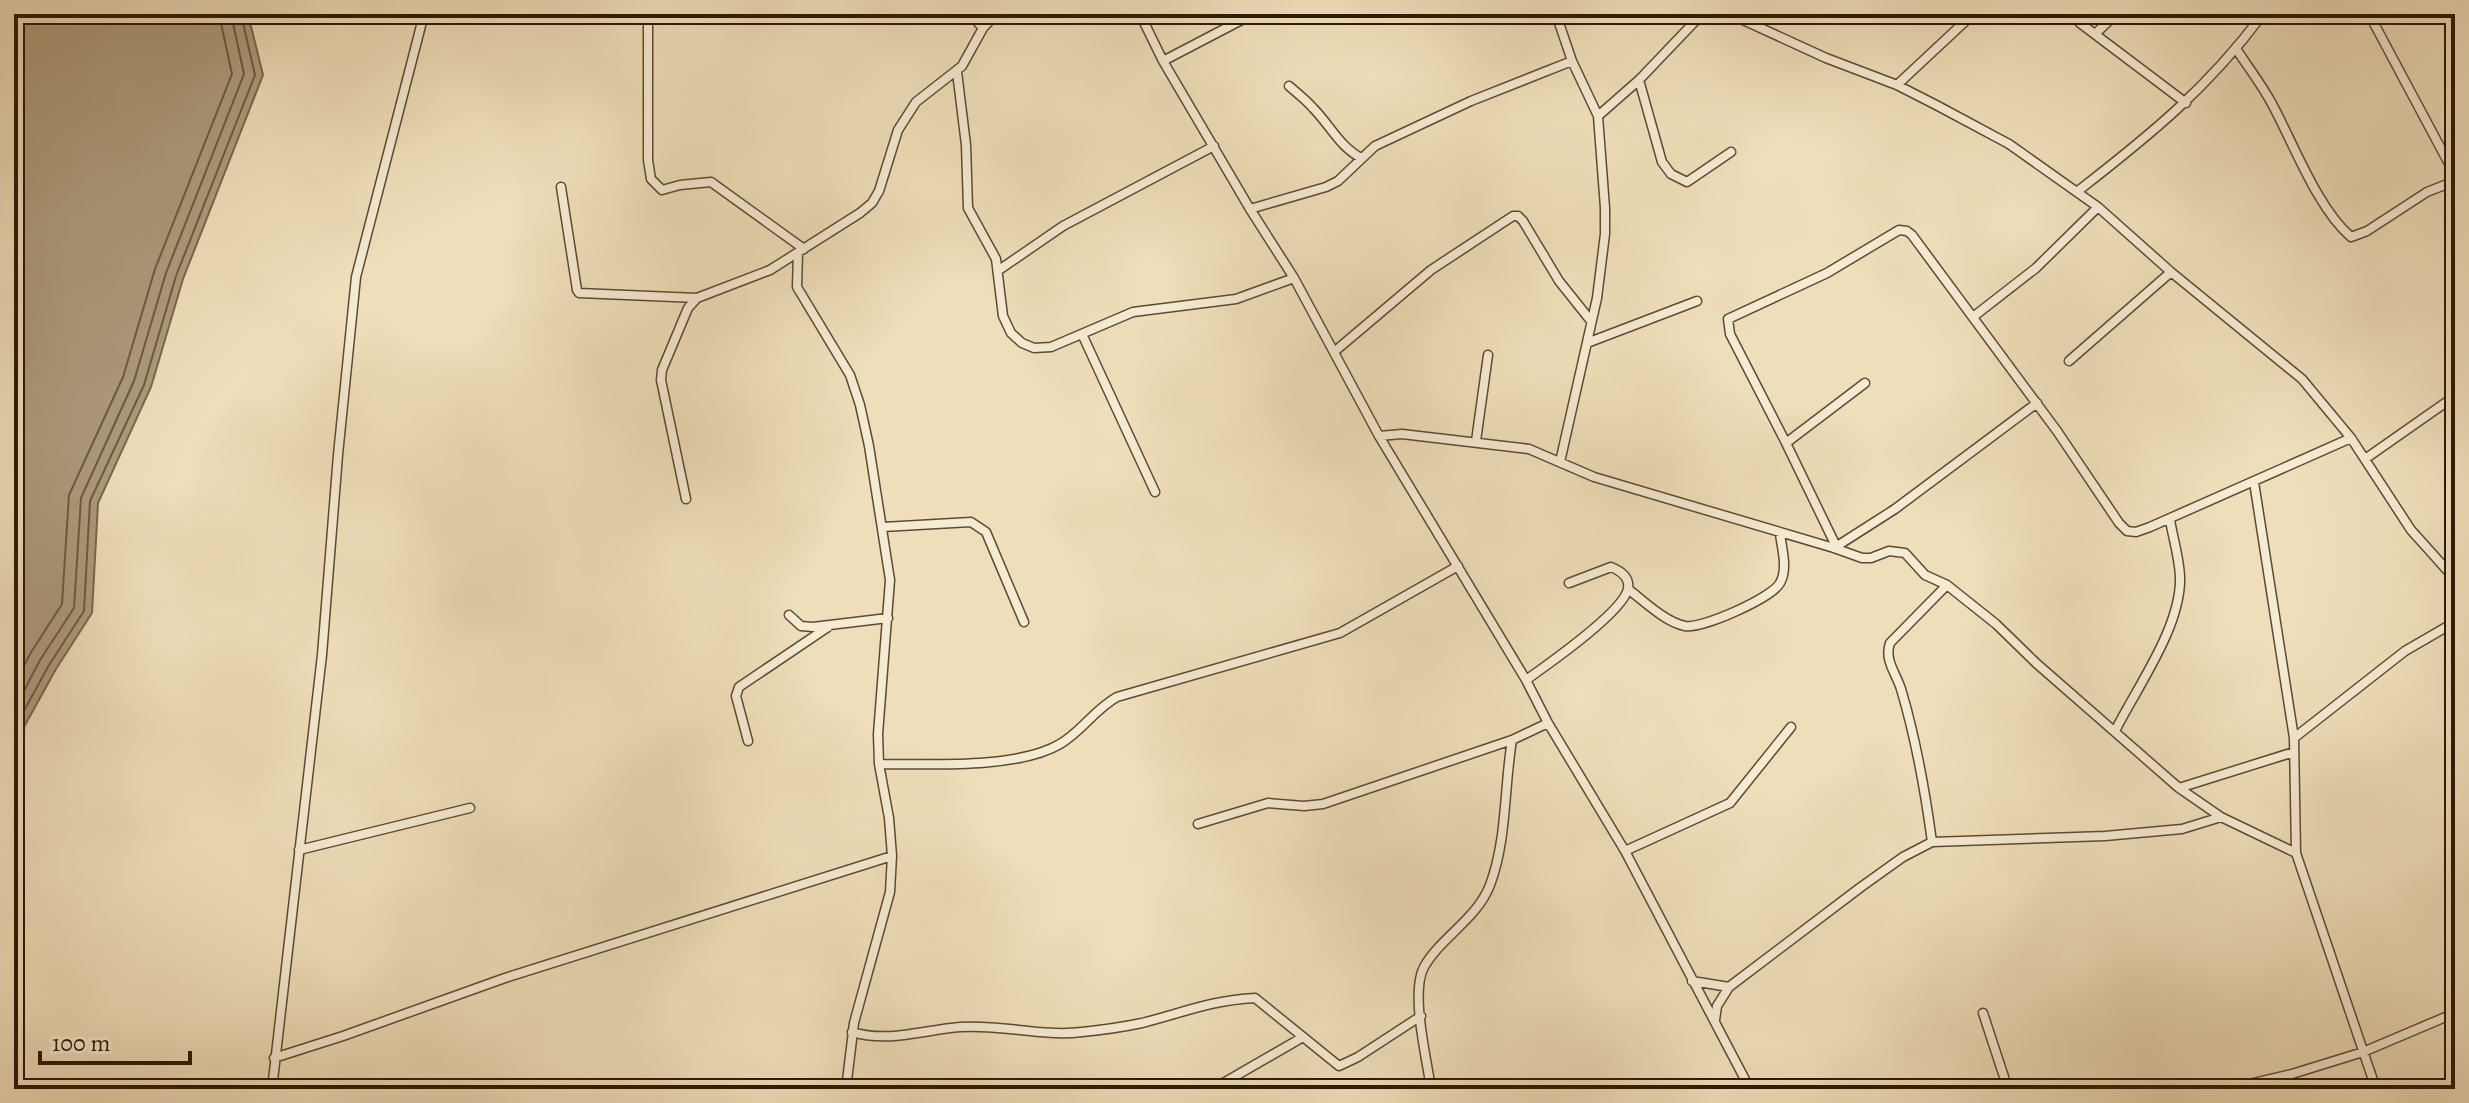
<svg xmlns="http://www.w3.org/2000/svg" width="2469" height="1103" font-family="Alegreya,serif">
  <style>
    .water { fill: #ad9b7c; stroke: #7a674c; stroke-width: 2 }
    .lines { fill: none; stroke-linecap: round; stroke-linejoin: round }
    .shore { stroke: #6e5a40; stroke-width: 2 }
    .minor-casing { stroke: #5e4a32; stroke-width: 11 }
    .minor { stroke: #f5ead2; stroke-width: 8 }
  </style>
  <rect width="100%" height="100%" fill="#efdeba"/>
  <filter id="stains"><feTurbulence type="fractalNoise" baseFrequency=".0025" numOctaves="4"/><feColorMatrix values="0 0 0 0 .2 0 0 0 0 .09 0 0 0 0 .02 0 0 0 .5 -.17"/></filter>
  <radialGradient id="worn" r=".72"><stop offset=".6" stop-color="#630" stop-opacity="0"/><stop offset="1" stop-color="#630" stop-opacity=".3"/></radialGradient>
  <path class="water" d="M14 14H248L263 75 183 279 151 387 98 503 92 613 56 669 14 745Z"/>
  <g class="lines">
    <path class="shore" d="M14 686 30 654 62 604 69 495 123 377 155 269 232 74 219 14
      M14 710 40 660 74 608 81 498 134 381 166 273 244 74 231 14
      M14 729 49 665 84 611 90 501 144 385 176 276 255 75 241 14"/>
    <defs>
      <path id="minor" d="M648 14V160L651 179 662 190 680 185 711 182 804 249
        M970 14 983 28
        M1140 14 1163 61 1250 209 1294 278 1379 436 1526 680 1548 723 1625 851 1750 1089
        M1556 14 1572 61 1598 116 1605 208V234L1597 298 1560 462
        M1730 14 1826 58 1897 85 1938 106 2009 144 2098 207 2171 272 2302 379 2351 438 2411 530 2455 579
        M2072 14 2080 23 2186 103
        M2369 14 2455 175
        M2095 34 2116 14
        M2237 50C2248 67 2261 84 2271 102 2293 142 2317 208 2351 237L2367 231 2427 192 2455 181
        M1163 61 1253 14
        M957 72 966 145 968 208 996 259 1003 316 1011 333 1022 343 1034 348 1051 347 1133 312 1236 299 1294 278
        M1639 80 1662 162 1671 174 1687 182 1731 152
        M1897 85 1973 14
        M1289 86C1297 93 1306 100 1313 108 1330 125 1339 146 1361 158
        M1598 116 1639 80 1702 14
        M561 187 577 290 579 293 697 298
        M2078 191C2150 135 2207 89 2263 14
        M1250 209 1326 187 1338 181 1375 146 1471 101 1572 61
        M798 253 797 287 850 375 860 405 869 446 890 580 878 734 879 764 889 818 892 856 890 892 854 1023 846 1089
        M999 270 1063 226 1214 146
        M1973 317 2036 268 2098 207
        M1082 334 1155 492
        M1587 343 1697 301
        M1334 352 1431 270 1513 216H1518L1523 221 1559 281 1591 321
        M2069 361 2171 272
        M1379 436 1402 434 1529 449 1594 477 1834 548 1862 558H1871L1889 551 1905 553 1925 575 1947 585 1996 624 2036 663 2179 788 2221 817 2296 853
        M1476 441 1488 355
        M1786 443 1730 334 1728 319 1827 273 1899 230 1907 231 1912 235 2057 431 2119 523 2127 531 2136 532 2150 527 2351 438
        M2365 459 2455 396
        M2254 482 2294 738 2296 853 2376 1089
        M686 499 661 380 662 370 688 308 697 298 770 270 860 213 872 203 879 191 898 130 916 102 962 66 983 28 996 14
        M883 527 971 522 986 532 1024 622
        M1836 546 1786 443 1865 383
        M1834 548 1895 509 2037 403
        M1628 589C1644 601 1665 622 1685 626 1702 629 1772 598 1780 583 1788 569 1782 549 1780 534
        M789 615 801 626 813 627 888 618
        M1526 680C1547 665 1622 613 1628 589 1630 577 1621 571 1611 567L1569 583
        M2115 731C2137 687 2182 626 2180 576 2179 557 2173 538 2170 520
        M2294 738 2405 651 2455 622
        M748 741 736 696 739 687 828 627
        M879 764C929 764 1018 769 1060 744 1082 731 1095 709 1117 697L1340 633 1458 566
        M2179 788 2294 752
        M1198 824 1268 803 1304 806 1323 804 1512 740
        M1932 842C1925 790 1916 739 1901 689 1896 673 1884 660 1890 643L1947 585
        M299 850 470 808
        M1625 851 1730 803 1791 727
        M1692 981 1729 987
        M1983 1013 2008 1089
        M1715 1020 1717 1006 1729 987 1861 887 1903 857 1932 842 2105 836 2182 829 2221 817
        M852 1032C889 1043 923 1030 960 1027 1001 1024 1042 1037 1082 1032 1102 1030 1123 1027 1142 1023 1182 1013 1212 1000 1255 998L1339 1066 1358 1057 1421 1016
        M274 1058 343 1036 505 978 892 856
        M272 1089 322 655 338 455 356 277 424 14
        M1213 1089 1303 1037
        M1431 1089C1427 1059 1410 993 1424 967 1441 937 1477 919 1490 885 1507 840 1504 788 1512 740L1548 723
        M2228 1089 2292 1074 2363 1052 2455 1013"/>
    </defs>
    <use href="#minor" class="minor-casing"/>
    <use href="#minor" class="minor"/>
  </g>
  <rect width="2469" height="1103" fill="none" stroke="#efdeba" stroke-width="48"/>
  <rect x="16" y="16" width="2437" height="1071" fill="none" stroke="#2e1805" stroke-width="4"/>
  <rect x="24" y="24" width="2421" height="1055" fill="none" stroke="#2e1805" stroke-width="2"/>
  <path d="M40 1051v12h150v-12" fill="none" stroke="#2e1805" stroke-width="4"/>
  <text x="52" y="1051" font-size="24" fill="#2e1805" stroke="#f5ead2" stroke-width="6" paint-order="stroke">100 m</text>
  <rect width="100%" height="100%" filter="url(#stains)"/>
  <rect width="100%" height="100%" fill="url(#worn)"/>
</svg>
